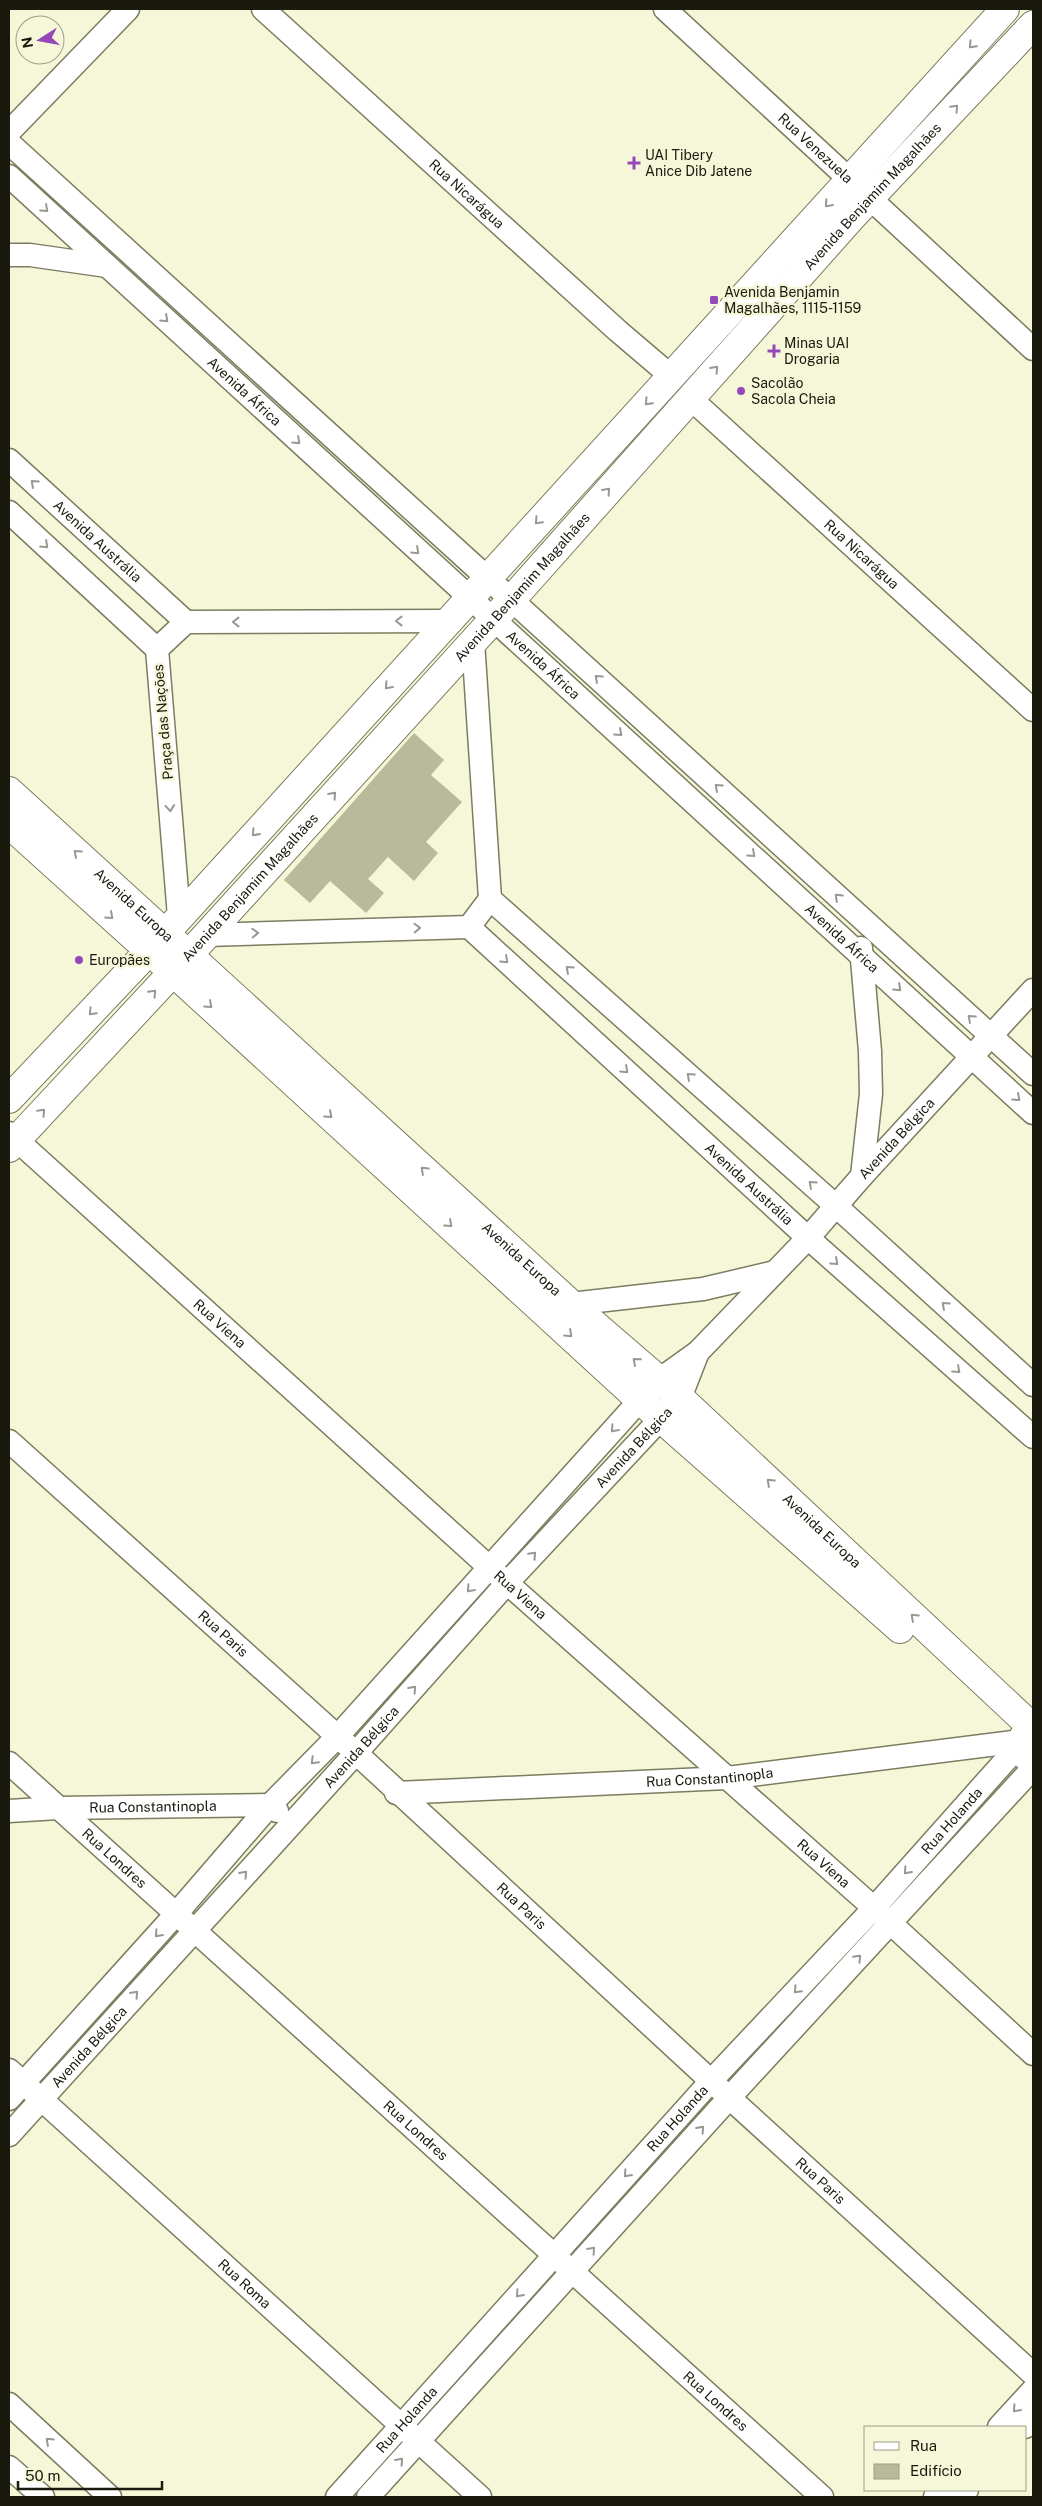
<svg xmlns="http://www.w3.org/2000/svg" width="1042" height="2506" font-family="'Public Sans',sans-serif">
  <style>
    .building { fill: #b9ba9c }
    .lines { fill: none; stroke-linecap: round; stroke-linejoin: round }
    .minor-casing { stroke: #7c7c60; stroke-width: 25 }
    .major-casing { stroke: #7c7c60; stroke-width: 30 }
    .minor { stroke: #fff; stroke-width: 22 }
    .major { stroke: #fff; stroke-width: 28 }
    .oneway { stroke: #989893 }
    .poi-dot { fill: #9648b9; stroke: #f6f7d8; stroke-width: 2 }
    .labels { text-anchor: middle; stroke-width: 4.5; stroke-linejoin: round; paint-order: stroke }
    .street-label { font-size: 14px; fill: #19190e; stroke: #f6f7d8 }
    .poi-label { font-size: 14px; fill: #19190e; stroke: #f6f7d8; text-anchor: start }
  </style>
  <rect width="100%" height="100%" fill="#f6f7d8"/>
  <path class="building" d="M414 733 444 760 431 775 462 802 426 842 438 853 414 881 388 857 368 879 384 893 366 913 330 881 310 903 284 880Z"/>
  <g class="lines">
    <defs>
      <g id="minor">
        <path id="s1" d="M263 9 618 331 672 377"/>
        <path id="s2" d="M665 9 1033 349"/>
        <path d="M9 132 128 9"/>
        <path d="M9 143 1033 1074"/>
        <path id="s3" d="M9 176 1033 1113"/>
        <path d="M9 255H30L107 266"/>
        <path id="s4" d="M690 398 1033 710"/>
        <path id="s5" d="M9 460 186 622"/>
        <path d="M9 512 157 649"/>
        <path d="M490 899 836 1206 1033 1385"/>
        <path d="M179 916 157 649 186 622 447 621"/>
        <path id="s6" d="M469 927 808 1238 1033 1437"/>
        <path d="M206 935 469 927 490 899 473 641"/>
        <path d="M861 948 870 1051 871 1094 862 1176"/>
        <path id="s7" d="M9 1133 489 1567 874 1908 1033 2054"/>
        <path d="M562 1305 703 1289 775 1272"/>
        <path id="s8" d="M9 1441 356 1753 711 2081 1033 2374"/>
        <path id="s9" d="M9 1763 822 2497"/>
        <path id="s10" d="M396 1793 727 1778 1021 1741"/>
        <path id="s11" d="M9 1811 58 1808 270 1805 277 1811"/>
        <path id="s12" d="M9 2070 480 2497"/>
        <path id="s13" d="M9 2099 176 1914 270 1805 336 1738 640 1400 659 1380 698 1352 808 1238 862 1176 1033 990"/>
        <path id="s14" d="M9 2135 356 1753 508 1582 680 1398 698 1352"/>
        <path d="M9 2404 110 2497"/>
        <path d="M999 2427 1033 2390"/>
        <path d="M1025 2427 1033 2418"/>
        <path d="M9 2467 43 2497"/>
        <path id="s15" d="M337 2497 711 2081 874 1908 1021 1743"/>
        <path d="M368 2497 730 2097 1033 1768"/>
        <path d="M935 2497 942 2490"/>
        <path d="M961 2497 967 2490"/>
      </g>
      <g id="major">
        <path id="s16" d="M9 791 572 1305 680 1398 1033 1728"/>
        <path d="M9 824 173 972 640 1400 900 1629"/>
        <path d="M9 1099 149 951 1005 9"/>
        <path id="s17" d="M9 1148 173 972 512 599 852 217 1033 25"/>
        <path d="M1033 1728C1023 1733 1019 1741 1023 1753L1033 1762"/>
      </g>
    </defs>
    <use href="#minor" class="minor-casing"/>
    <use href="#major" class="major-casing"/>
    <use href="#minor" class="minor"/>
    <use href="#major" class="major"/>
  </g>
  <defs><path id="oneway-chevron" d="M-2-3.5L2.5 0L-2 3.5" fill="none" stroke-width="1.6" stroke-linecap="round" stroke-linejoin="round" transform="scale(1.25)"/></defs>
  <g class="oneway">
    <use href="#oneway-chevron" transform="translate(972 45) rotate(133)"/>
    <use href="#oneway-chevron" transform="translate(955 108) rotate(-47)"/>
    <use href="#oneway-chevron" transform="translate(828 204) rotate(131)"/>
    <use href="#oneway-chevron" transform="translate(45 209) rotate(42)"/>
    <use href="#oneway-chevron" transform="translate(165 319) rotate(43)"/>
    <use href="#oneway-chevron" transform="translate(715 369) rotate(-48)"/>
    <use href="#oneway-chevron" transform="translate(648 402) rotate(133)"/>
    <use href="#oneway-chevron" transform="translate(297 441) rotate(43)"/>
    <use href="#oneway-chevron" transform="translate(34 483) rotate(-138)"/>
    <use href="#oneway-chevron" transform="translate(607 491) rotate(-48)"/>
    <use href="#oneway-chevron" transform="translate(538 521) rotate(133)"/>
    <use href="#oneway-chevron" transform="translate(45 545) rotate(43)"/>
    <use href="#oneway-chevron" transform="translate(416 551) rotate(43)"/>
    <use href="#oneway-chevron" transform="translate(399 621) rotate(180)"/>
    <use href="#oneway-chevron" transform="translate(236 622) rotate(180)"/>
    <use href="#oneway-chevron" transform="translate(598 678) rotate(-138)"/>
    <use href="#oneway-chevron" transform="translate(388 686) rotate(132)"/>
    <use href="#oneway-chevron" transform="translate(619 733) rotate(42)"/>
    <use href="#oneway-chevron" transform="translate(718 787) rotate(-138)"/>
    <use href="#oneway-chevron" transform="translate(333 795) rotate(-48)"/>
    <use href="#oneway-chevron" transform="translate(170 808) rotate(85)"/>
    <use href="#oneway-chevron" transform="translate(255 833) rotate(132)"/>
    <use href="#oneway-chevron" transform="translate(77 853) rotate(-138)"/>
    <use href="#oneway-chevron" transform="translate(752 854) rotate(42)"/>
    <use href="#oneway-chevron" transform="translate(838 897) rotate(-137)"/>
    <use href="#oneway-chevron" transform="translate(110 916) rotate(42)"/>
    <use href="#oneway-chevron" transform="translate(417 928) rotate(-2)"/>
    <use href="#oneway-chevron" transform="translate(255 933) rotate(-2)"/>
    <use href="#oneway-chevron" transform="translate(505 960) rotate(43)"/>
    <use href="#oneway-chevron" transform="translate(569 969) rotate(-138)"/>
    <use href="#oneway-chevron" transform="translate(898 988) rotate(43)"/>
    <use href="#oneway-chevron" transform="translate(153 993) rotate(-47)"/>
    <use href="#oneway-chevron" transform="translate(209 1005) rotate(42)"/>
    <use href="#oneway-chevron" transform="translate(92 1012) rotate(134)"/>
    <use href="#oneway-chevron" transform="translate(971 1018) rotate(-138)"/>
    <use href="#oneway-chevron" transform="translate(625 1070) rotate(43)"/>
    <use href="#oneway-chevron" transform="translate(690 1076) rotate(-138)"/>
    <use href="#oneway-chevron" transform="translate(1017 1098) rotate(42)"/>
    <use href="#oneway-chevron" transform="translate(42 1112) rotate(-47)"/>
    <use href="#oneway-chevron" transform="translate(329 1115) rotate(42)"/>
    <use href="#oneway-chevron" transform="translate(424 1170) rotate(-137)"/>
    <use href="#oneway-chevron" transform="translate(812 1184) rotate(-138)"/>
    <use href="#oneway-chevron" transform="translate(449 1224) rotate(42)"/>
    <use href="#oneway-chevron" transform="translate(835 1262) rotate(42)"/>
    <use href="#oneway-chevron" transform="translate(945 1305) rotate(-138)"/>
    <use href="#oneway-chevron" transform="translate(569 1334) rotate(43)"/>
    <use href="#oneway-chevron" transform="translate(636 1361) rotate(-139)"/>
    <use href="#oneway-chevron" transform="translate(957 1370) rotate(42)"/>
    <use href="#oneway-chevron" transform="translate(614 1429) rotate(132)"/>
    <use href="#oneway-chevron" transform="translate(770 1482) rotate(-137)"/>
    <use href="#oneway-chevron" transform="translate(533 1555) rotate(-47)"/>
    <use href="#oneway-chevron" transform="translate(470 1589) rotate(132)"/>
    <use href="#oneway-chevron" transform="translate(914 1617) rotate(-137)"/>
    <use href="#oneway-chevron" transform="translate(413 1689) rotate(-48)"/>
    <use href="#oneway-chevron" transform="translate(314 1761) rotate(135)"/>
    <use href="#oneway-chevron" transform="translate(907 1871) rotate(132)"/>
    <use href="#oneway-chevron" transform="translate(244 1874) rotate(-48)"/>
    <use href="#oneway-chevron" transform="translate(158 1934) rotate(132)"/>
    <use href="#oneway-chevron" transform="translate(858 1958) rotate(-47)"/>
    <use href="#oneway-chevron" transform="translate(797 1990) rotate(133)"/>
    <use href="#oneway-chevron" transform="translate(135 1994) rotate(-48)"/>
    <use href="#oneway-chevron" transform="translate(701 2129) rotate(-48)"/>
    <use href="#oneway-chevron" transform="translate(627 2174) rotate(132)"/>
    <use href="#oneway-chevron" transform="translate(592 2250) rotate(-48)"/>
    <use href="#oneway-chevron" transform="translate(519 2294) rotate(132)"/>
    <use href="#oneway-chevron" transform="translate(1016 2409) rotate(132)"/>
    <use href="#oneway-chevron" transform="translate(49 2441) rotate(-137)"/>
    <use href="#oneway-chevron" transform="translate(400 2461) rotate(-48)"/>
  </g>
  <g class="poi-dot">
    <path d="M631.5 155.5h5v5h5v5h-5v5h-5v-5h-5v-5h5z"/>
    <rect x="709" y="295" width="10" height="10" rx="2.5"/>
    <path d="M771.5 343.5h5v5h5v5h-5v5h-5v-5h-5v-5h5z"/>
    <circle cx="741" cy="391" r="5"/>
    <circle cx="79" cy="960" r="5"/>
  </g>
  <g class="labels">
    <g class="street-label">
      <text dy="5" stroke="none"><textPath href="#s2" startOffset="205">Rua Venezuela</textPath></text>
      <text dy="5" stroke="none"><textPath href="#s1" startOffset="275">Rua Nicarágua</textPath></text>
      <text dy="5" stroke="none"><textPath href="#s17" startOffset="1285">Avenida Benjamim Magalhães</textPath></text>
      <text dy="5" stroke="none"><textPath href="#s3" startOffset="319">Avenida África</textPath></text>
      <text dy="5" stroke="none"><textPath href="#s5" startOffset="120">Avenida Austrália</textPath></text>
      <text dy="5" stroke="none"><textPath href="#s4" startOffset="232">Rua Nicarágua</textPath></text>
      <text dy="5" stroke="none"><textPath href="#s17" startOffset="760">Avenida Benjamim Magalhães</textPath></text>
      <text dy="5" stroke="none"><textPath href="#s3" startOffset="724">Avenida África</textPath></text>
      <text transform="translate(163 722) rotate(-95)" y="5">Praça das Nações</text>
      <text dy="5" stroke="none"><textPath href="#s17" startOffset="355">Avenida Benjamim Magalhães</textPath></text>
      <text dy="5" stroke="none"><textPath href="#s16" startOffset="169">Avenida Europa</textPath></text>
      <text dy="5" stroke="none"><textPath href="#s3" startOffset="1129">Avenida África</textPath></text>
      <text dy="5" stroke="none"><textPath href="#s13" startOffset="1309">Avenida Bélgica</textPath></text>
      <text dy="5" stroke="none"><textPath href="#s6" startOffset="380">Avenida Austrália</textPath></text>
      <text dy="5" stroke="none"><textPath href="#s16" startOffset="694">Avenida Europa</textPath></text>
      <text dy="5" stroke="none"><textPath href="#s7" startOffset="284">Rua Viena</textPath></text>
      <text dy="5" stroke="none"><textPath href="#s14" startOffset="929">Avenida Bélgica</textPath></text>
      <text dy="5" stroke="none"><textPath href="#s16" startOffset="1099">Avenida Europa</textPath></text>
      <text dy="5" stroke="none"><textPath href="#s7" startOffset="689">Rua Viena</textPath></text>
      <text dy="5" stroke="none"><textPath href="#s8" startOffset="288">Rua Paris</textPath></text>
      <text dy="5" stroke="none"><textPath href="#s14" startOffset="524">Avenida Bélgica</textPath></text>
      <text dy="5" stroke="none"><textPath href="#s10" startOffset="314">Rua Constantinopla</textPath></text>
      <text dy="5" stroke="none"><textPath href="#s11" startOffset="144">Rua Constantinopla</textPath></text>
      <text dy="5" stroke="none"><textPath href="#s15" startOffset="914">Rua Holanda</textPath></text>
      <text dy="5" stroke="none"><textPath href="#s9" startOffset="142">Rua Londres</textPath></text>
      <text dy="5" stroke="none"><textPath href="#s7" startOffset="1094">Rua Viena</textPath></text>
      <text dy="5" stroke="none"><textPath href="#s8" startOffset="692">Rua Paris</textPath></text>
      <text dy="5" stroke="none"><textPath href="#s14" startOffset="119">Avenida Bélgica</textPath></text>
      <text dy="5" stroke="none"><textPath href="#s15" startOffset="509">Rua Holanda</textPath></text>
      <text dy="5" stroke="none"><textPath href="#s9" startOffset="548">Rua Londres</textPath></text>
      <text dy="5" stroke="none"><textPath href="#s8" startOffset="1098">Rua Paris</textPath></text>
      <text dy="5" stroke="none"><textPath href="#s12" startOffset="318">Rua Roma</textPath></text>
      <text dy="5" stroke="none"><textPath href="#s9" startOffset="952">Rua Londres</textPath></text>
      <text dy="5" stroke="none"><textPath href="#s15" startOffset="104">Rua Holanda</textPath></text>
    </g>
    <g class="poi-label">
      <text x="645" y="160">UAI Tibery<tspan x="645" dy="16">Anice Dib Jatene</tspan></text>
      <text x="724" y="297">Avenida Benjamin<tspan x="724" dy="16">Magalhães, 1115-1159</tspan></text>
      <text x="784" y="348">Minas UAI<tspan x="784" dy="16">Drogaria</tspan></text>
      <text x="751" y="388">Sacolão<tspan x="751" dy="16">Sacola Cheia</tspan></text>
      <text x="89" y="965">Europães</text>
    </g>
  </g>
  <rect width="1042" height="2506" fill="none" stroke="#19190e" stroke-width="20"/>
  <rect x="864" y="2426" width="162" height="65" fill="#f6f7d8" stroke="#9e9e87"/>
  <rect x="874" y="2442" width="25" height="8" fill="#ffffff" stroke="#9e9e87"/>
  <text x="910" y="2451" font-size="15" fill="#19190e">Rua</text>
  <rect x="874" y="2464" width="25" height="15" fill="#b9ba9c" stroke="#9e9e87"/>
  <text x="910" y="2476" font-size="15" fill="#19190e">Edifício</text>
  <g transform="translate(40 40) rotate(259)"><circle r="24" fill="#f6f7d8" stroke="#9e9e87"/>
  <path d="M0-4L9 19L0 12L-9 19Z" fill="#9648b9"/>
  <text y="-8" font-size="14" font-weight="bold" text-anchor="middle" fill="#19190e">N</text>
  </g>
  <path d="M18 2481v8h144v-8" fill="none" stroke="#19190e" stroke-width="2.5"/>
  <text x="25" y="2481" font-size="15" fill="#19190e" stroke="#f6f7d8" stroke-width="4" paint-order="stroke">50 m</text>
</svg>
